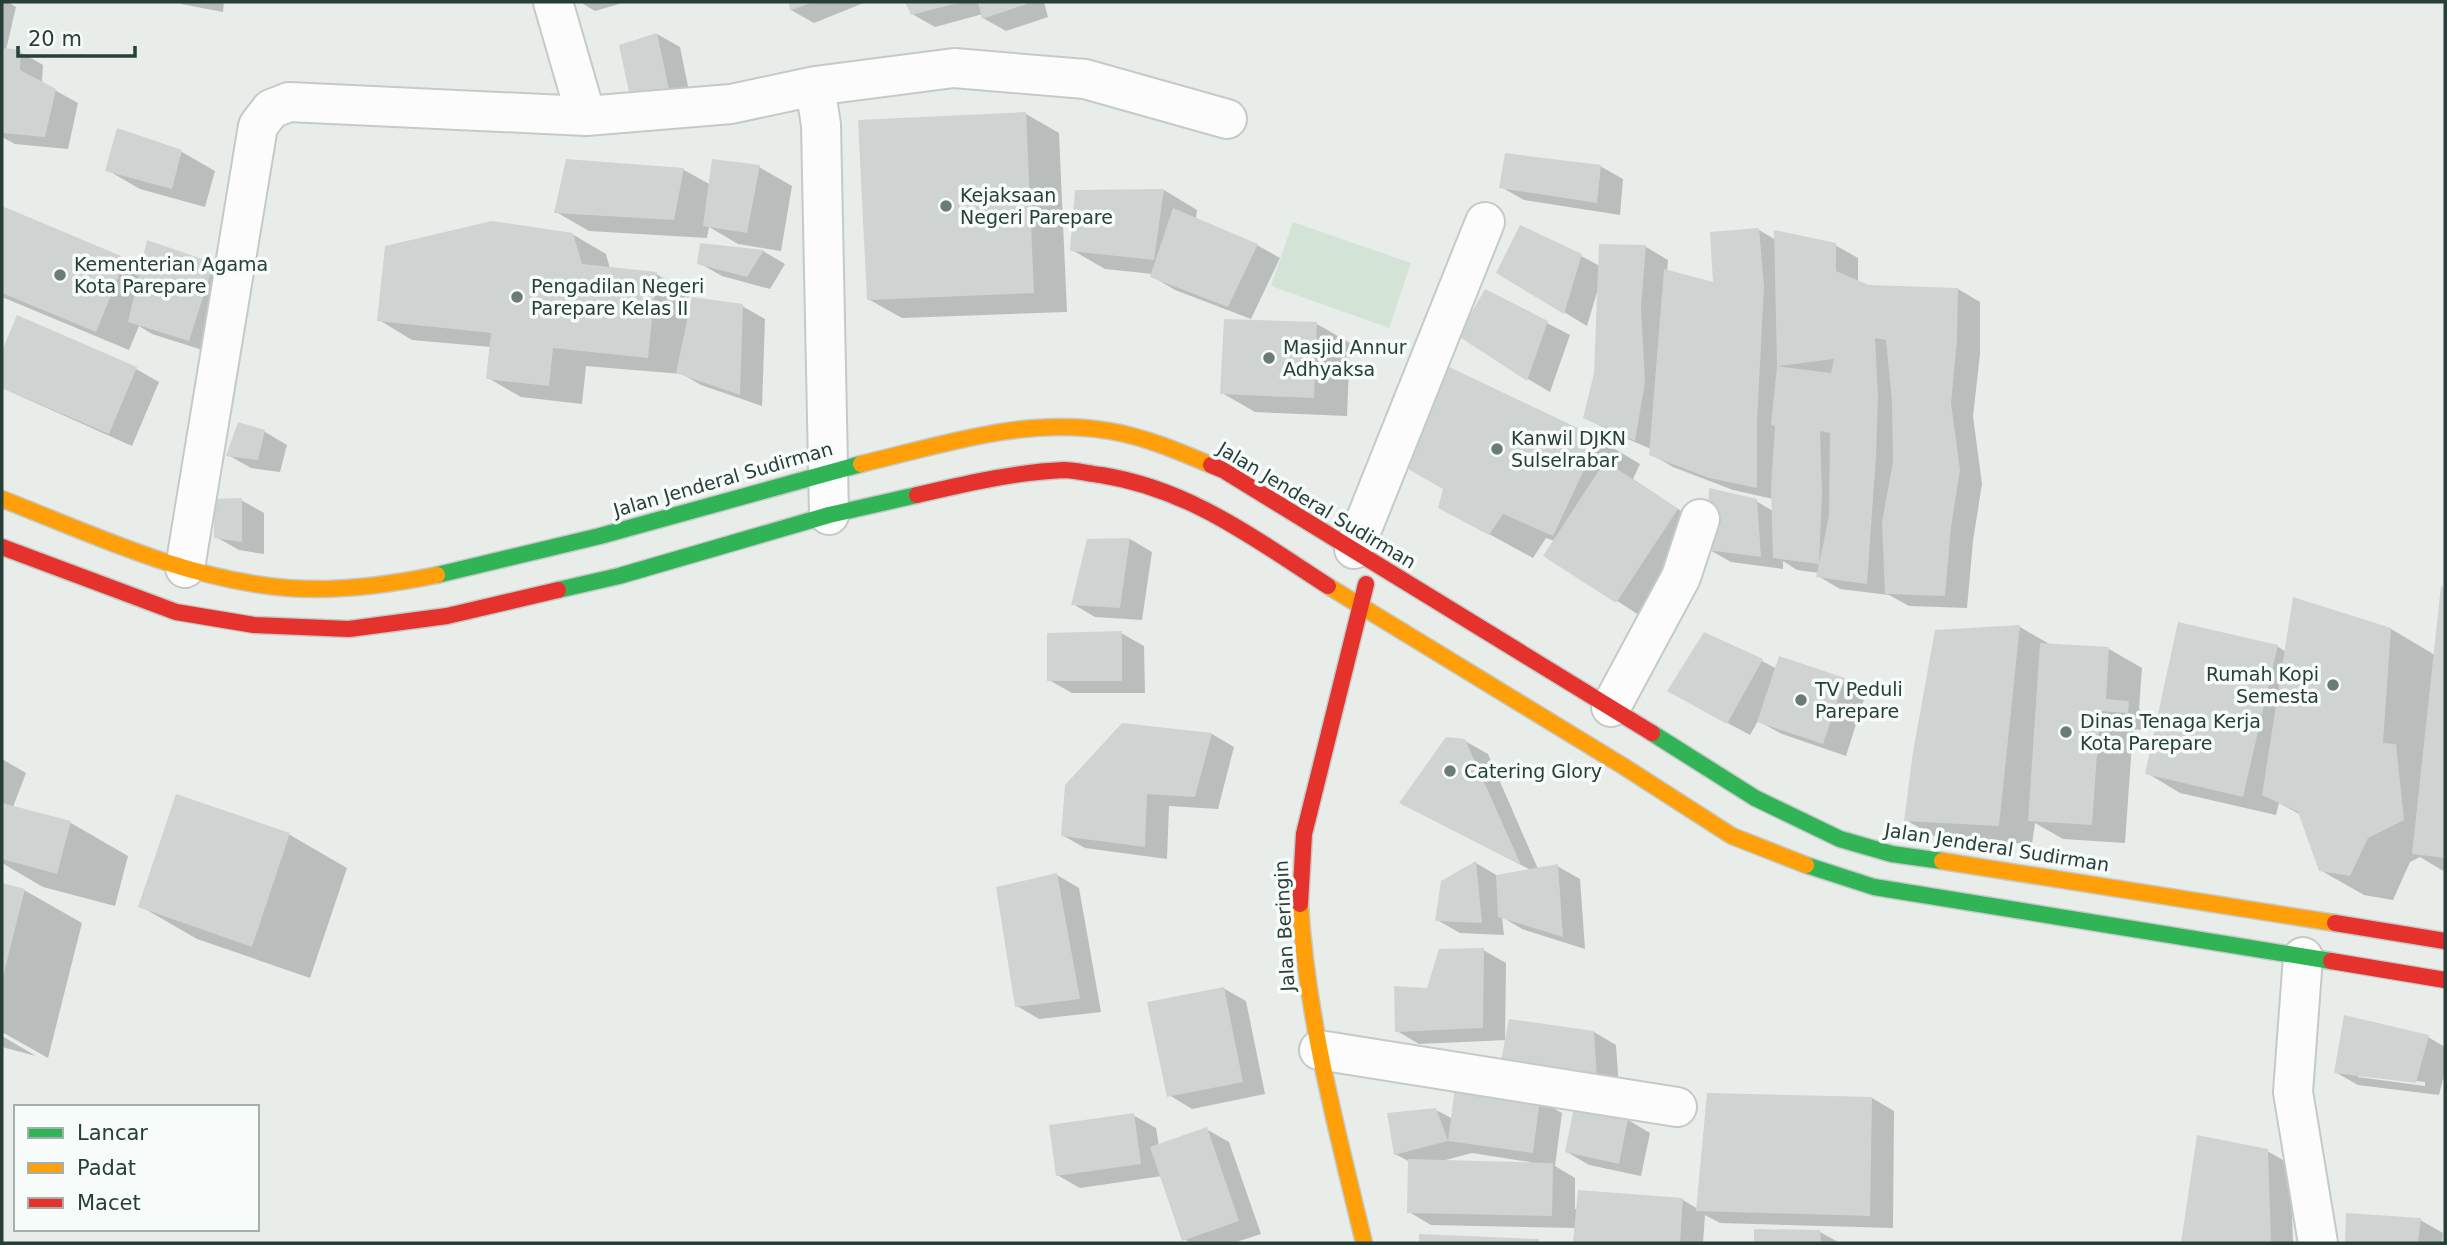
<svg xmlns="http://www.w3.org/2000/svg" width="2447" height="1245" font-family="'DejaVu Sans',sans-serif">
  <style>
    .green { fill: #d3e4d7 }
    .shadow { fill: #0003; fill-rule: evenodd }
    .building { fill: #cfd4d2; fill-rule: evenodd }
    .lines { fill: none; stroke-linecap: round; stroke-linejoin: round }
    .street-casing { stroke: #c5cac7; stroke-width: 42 }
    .fast-casing { stroke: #c4cac7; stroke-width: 19 }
    .slow-casing { stroke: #c4cac7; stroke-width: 19 }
    .jam-casing { stroke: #c4cac7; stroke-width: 19 }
    .street { stroke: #fcfcfc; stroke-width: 38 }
    .fast { stroke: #30b455; stroke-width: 16 }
    .slow { stroke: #ff9f0a; stroke-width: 16 }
    .jam { stroke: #e5322d; stroke-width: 16 }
    .poi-dot { fill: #6a7c76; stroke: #f7fbf9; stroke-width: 2.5 }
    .labels { text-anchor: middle; stroke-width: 7; stroke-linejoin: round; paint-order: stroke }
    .poi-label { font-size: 19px; fill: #263f38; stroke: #f7fbf9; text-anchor: start }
    .street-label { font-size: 19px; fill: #263f38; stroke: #f7fbf9 }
  </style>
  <rect width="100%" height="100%" fill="#e8edea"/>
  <path class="green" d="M1293 222 1411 263 1389 328 1271 286Z"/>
  <path class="shadow" d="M2 2H8L16 7 6 50 20 52 43 65 42 83 78 103 68 149 15 144 2 137Z
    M178 2H224L223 12 181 4Z
    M580 2H626L595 11Z
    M790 2H866L814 23 791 10Z
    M907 2H1044L1048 17 1006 31 983 18V14L935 27 912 14Z
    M657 34 680 47 692 106 633 105Z
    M1026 114 1059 133 1067 312 902 318 868 299Z
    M119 130 182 152 215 171 205 207 140 189 107 170Z
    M568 161 684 170 711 185 759 167 792 186 781 251 738 244 709 227 707 238 589 231 556 212Z
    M1600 166 1623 179 1620 215 1524 200 1501 187Z
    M1164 190 1197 210 1196 219 1257 245 1280 258 1251 319 1175 290 1153 277V274L1105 269 1072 250 1077 192Z
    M2 208 125 259 142 269 149 243 214 265 236 278 212 353 152 334 139 326 129 350 2 297Z
    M1759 230 1776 240 1835 245 1858 258V283L1868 287 1958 289 1980 302V354L1973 416 1982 484 1973 541 1967 608 1909 606 1889 595 1840 589 1818 576 1819 573 1797 570 1783 561V569L1731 562 1708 549 1756 501 1773 511V499L1733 490 1673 467 1651 454V449L1607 430 1585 417 1595 373 1598 289 1587 326 1498 272 1581 256 1600 266 1646 247 1668 260 1667 272 1715 284Z
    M572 234 606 254 610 269 656 274 689 293 687 315 742 306 765 319 762 406 701 385 682 374 586 366 582 404 521 397 488 378 491 347 412 340 379 320Z
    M763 251 785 264 770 289 722 276 699 263Z
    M1486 291 1570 335 1550 392 1528 379Z
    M18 318 136 369 159 382 132 446 2 388V356Z
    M1317 324 1350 343 1347 416 1255 412 1222 393Z
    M239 424 265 432 287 445 280 472 251 468 228 455Z
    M1598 439 1640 464 1633 479 1699 523 1639 615 1546 555 1555 541 1546 538 1533 558 1440 507Z
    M241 500 264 513V554L239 550 216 537Z
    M1130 539 1152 552 1142 620 1095 617 1073 604Z
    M2442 588 2445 589V872L2420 857 2410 862 2393 900 2364 895 2320 870 2301 815 2279 803 2276 815 2180 793 2147 773 2156 731 2133 729 2125 843 2063 839 2035 823 2032 844 1939 839 1906 820 1937 631 2020 627 2051 645 2109 649 2142 668 2139 709 2158 720 2277 646 2286 652 2391 629 2435 655Z
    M1121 633 1144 646 1145 693H1072L1049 680Z
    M1762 661 1777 669 1844 680 1866 693 1846 756 1782 734 1758 721 1750 735 1692 704Z
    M1122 724 1212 734 1234 747 1218 809 1169 806 1167 859 1085 848 1062 835Z
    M1465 741 1488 754 1538 869 1557 866 1580 879 1585 949 1522 929 1502 917 1504 935 1460 933 1437 920 1476 863 1498 876 1531 870 1424 815Z
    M2 759 26 773 13 807 71 823 128 856 115 906 43 887 2 863Z
    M177 796 290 835 347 868 310 978 197 939 140 906Z
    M1057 875 1079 888 1101 1012 1039 1019 1017 1006Z
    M2 885 24 890 82 923 48 1058 2 1032V1036L36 1056 2 1047Z
    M1483 950 1506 963 1505 1039 1594 1032 1616 1045 1619 1090 1507 1040 1419 1044 1397 1031 1429 990Z
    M1223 988 1246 1001 1265 1094 1192 1109 1169 1095Z
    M2345 1017 2428 1037 2445 1047V1071L2439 1095 2358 1085 2335 1072ZM2358 1074 2425 1082V1086L2358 1077Z
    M1872 1098 1894 1111 1893 1228 1720 1223 1705 1215 1703 1243H1575L1576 1228 1431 1225 1409 1212 1410 1162 1395 1154 1436 1110 1453 1119 1539 1100 1562 1113 1555 1166 1575 1178V1209L1683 1200 1698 1209ZM1472 1153 1530 1162V1164L1442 1161Z
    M1133 1115 1156 1128 1159 1146 1206 1129 1229 1142 1261 1234 1233 1243H1191L1184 1239 1162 1176 1080 1188 1057 1175Z
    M1628 1120 1650 1133 1641 1176 1589 1165 1567 1152Z
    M2198 1137 2267 1151 2290 1164 2293 1243H2183Z
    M2348 1215 2420 1220 2443 1233 2442 1243H2347Z
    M1756 1231 1820 1232 1840 1243H1756Z
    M1421 1236 1538 1241 1542 1243H1421Z"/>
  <path class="building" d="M789 2H813L790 11Z
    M905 2H958V3L911 15Z
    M978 2H1026L1027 4 982 19Z
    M657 33 670 94 632 106 619 45Z
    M2 48 21 50 20 70 56 89 45 137 2 133Z
    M1026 112 1034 293 867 300 858 120Z
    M117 128 182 150 172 189 105 171Z
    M1505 153 1601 165 1597 203 1499 188Z
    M566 159 684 168 674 220 554 213Z
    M712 159 760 165 747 233 703 226Z
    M1164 189 1154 260 1070 251 1075 190Z
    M2 206 126 258 96 332 2 293Z
    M1173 208 1258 244 1228 307 1150 277Z
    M492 221 573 233 582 264 657 272 648 358 553 348 549 386 486 379 491 333 377 321 385 246Z
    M1520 225 1582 254 1564 314 1496 273Z
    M1759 228 1764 286 1757 422V488L1709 478 1649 455 1664 269 1713 282 1710 232Z
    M1774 230 1836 243V271L1869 285 1958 288 1957 340 1951 403 1960 470 1951 527 1945 596 1885 594 1882 522 1893 462 1892 402 1886 340 1875 338 1878 397 1876 456 1867 584 1816 577 1819 564 1773 558 1771 487 1775 426 1771 425 1777 366 1831 373 1834 359 1777 366ZM1820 431 1830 433 1829 516 1819 564 1822 494Z
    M147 240 214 263 189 341 128 322Z
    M700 243 764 250 747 277 697 264Z
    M1599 244 1646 245 1641 307 1645 382 1635 441 1583 418 1594 373Z
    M1485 289 1548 321 1527 381 1458 336Z
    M692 297 743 304 740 395 676 373Z
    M17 315 137 367 109 434 2 388V351Z
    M1224 319 1317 322 1314 398 1220 394Z
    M1445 365 1599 438 1553 536 1503 514 1489 535 1438 508 1443 489 1394 461Z
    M238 422 265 430 258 460 226 456Z
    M1605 461 1678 509 1616 603 1543 556Z
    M1709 488 1757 499 1761 557 1707 550Z
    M242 498V542L214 538V499Z
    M1130 538 1120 608 1071 605 1087 539Z
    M2441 586 2445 587V858L2412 854Z
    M2293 597 2391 628 2383 743 2396 744 2404 820 2368 838 2350 876 2319 871 2298 812 2262 795Z
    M2178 622 2278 645 2243 797 2145 774Z
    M2020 625 1999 826 1904 821 1913 752 1935 630Z
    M1122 631V681H1047V633Z
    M1704 632 1763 659 1727 724 1667 691Z
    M2040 643 2109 647 2106 699 2129 701 2128 713 2100 711 2092 825 2028 821Z
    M1779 656 1845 678 1823 744 1757 722Z
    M1122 723 1212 733 1195 797 1147 794 1145 847 1061 836 1065 785Z
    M1446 737 1465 739 1521 865 1399 803Z
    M176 794 290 833 252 947 138 907Z
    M2 803 71 821 57 874 2 859Z
    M1476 861 1482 923 1435 921 1441 881Z
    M1558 864 1563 937 1498 917 1496 875Z
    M1057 873 1080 999 1015 1007 996 887Z
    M2 883 25 889 3 977 2 976Z
    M1484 948 1483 1028 1395 1032 1394 986 1427 988 1439 949Z
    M1224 987 1243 1082 1167 1097 1147 1002Z
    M2344 1015 2429 1035 2416 1083 2334 1073Z
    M1509 1019 1594 1031 1597 1079 1500 1066Z
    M1455 1087 1540 1099 1533 1153 1448 1141Z
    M1707 1093 1872 1097 1870 1216 1696 1211Z
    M1574 1107 1628 1119 1619 1164 1565 1152Z
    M1436 1108 1448 1141 1394 1155 1387 1113Z
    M1134 1113 1141 1164 1056 1176 1049 1125Z
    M1207 1127 1239 1221 1182 1241 1150 1147Z
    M2197 1135 2268 1149 2271 1243H2181Z
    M1408 1159 1553 1163 1552 1216 1407 1213Z
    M1578 1190 1683 1198 1680 1243H1573Z
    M2346 1213 2421 1218 2418 1243H2345Z
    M1754 1229 1820 1230 1821 1243H1754Z
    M1419 1234 1539 1239V1243H1419Z"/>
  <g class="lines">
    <defs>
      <path id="street" d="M553 2 586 116
        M815 86 821 125 829 515
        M1354 549 1485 222
        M185 568 258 126 271 109 289 102 586 116 731 104 815 86 954 68 1085 79 1227 119
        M1611 707 1681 577 1700 519
        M2303 957 2293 1092 2318 1243
        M1319 1050 1677 1107"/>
      <path id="fast" d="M437 575 600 536 861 464
        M558 590 619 576 829 515 917 495
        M1652 733 1755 798 1840 839 1892 854 1942 861
        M1806 865 1874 887 2331 961"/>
      <path id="slow" d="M861 464C941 445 1027 416 1110 431 1145 437 1178 451 1211 465
        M2 499C94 535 188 580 288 588 338 592 388 585 437 575
        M1328 586 1623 766 1732 836 1806 865
        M1942 861 2335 923
        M1300 904C1307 1020 1337 1130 1364 1243"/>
      <path id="jam" d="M1211 465 1223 470 1652 733
        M917 495C965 484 1015 472 1064 470 1076 470 1089 474 1101 475 1190 489 1255 539 1328 586
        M2 547 176 612 254 625 349 629 447 616 558 590
        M1300 904 1304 834 1366 584
        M2335 923 2445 941
        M2331 961 2445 980"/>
    </defs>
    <use href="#street" class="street-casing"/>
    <use href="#fast" class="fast-casing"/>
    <use href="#slow" class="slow-casing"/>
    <use href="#jam" class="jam-casing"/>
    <use href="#street" class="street"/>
    <use href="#fast" class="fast"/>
    <use href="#slow" class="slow"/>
    <use href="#jam" class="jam"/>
  </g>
  <g class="poi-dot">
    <circle cx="946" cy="206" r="7"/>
    <circle cx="60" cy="275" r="7"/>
    <circle cx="517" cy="297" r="7"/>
    <circle cx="1269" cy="358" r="7"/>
    <circle cx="1497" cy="449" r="7"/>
    <circle cx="2333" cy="685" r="7"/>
    <circle cx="1801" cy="700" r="7"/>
    <circle cx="2066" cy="732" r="7"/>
    <circle cx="1450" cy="771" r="7"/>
  </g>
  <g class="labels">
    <g class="poi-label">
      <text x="960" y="202">Kejaksaan<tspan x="960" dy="22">Negeri Parepare</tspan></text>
      <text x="74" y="271">Kementerian Agama<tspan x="74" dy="22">Kota Parepare</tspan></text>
      <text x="531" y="293">Pengadilan Negeri<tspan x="531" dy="22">Parepare Kelas II</tspan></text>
      <text x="1283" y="354">Masjid Annur<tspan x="1283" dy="22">Adhyaksa</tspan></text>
      <text x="1511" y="445">Kanwil DJKN<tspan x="1511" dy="22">Sulselrabar</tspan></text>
      <text x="2319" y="681" text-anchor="end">Rumah Kopi<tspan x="2319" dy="22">Semesta</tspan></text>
      <text x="1815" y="696">TV Peduli<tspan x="1815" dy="22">Parepare</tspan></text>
      <text x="2080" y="728">Dinas Tenaga Kerja<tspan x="2080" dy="22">Kota Parepare</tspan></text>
      <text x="1464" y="778">Catering Glory</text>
    </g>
    <g class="street-label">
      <text transform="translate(723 479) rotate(-16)" y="7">Jalan Jenderal Sudirman</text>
      <text transform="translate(1317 505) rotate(31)" y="7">Jalan Jenderal Sudirman</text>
      <text transform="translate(1997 847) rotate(9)" y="7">Jalan Jenderal Sudirman</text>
      <text transform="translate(1284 926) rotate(-93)" y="7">Jalan Beringin</text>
    </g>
  </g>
  <rect width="2447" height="1245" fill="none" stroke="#263f38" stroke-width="7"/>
  <rect x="14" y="1105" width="245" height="126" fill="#f7fbf9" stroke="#a3b0ac" stroke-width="2"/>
  <rect x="28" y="1128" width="35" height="10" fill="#30b455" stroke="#a3b0ac" stroke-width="2"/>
  <text x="77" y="1140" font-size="21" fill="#263f38">Lancar</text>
  <rect x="28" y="1163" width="35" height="10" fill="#ff9f0a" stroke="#a3b0ac" stroke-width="2"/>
  <text x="77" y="1175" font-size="21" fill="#263f38">Padat</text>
  <rect x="28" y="1198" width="35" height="10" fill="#e5322d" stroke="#a3b0ac" stroke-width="2"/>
  <text x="77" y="1210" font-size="21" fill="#263f38">Macet</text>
  <path d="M18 46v10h117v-10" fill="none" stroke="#263f38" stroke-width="3.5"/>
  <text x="28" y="46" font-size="21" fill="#263f38" stroke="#f7fbf9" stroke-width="5" paint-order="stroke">20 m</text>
</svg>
